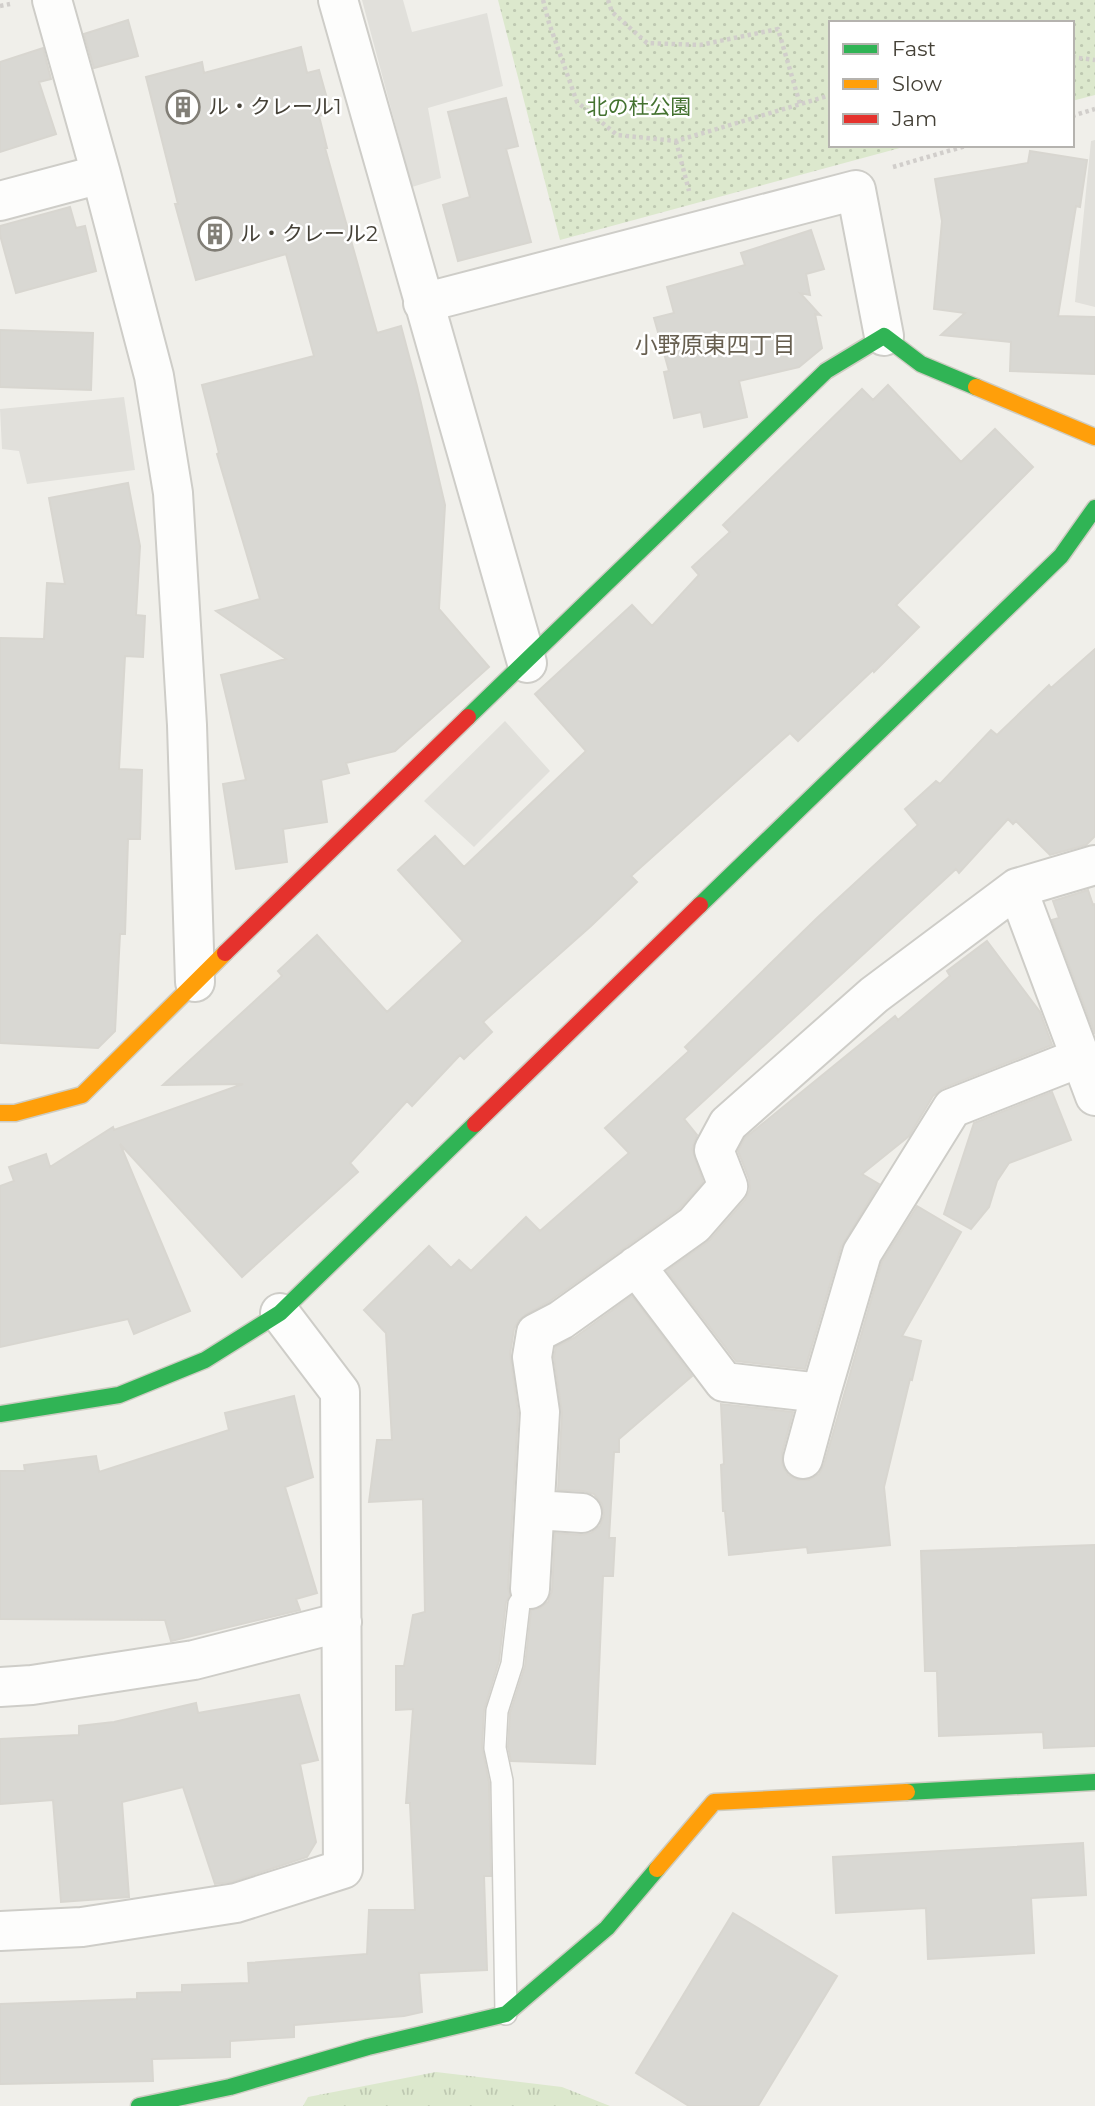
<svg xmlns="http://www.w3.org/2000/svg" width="1095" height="2106" font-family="Montserrat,'Noto Sans JP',sans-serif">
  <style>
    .grass { fill: url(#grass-tufts) }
    .park { fill: url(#park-dots) }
    .parking { fill: #e1e0db }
    .building { fill: #d9d8d3; stroke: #d8d6d0; stroke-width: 2 }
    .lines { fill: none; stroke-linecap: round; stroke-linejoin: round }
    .lane-casing { stroke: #cecdc8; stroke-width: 24 }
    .street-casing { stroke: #cecdc8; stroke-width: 42 }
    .fast-casing { stroke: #ceccc2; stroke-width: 19 }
    .slow-casing { stroke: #ceccc2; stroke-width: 19 }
    .jam-casing { stroke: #ceccc2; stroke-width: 19 }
    .path { stroke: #d1cecb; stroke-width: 4.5; stroke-dasharray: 3.5 3.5; stroke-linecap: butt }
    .lane { stroke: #fdfdfc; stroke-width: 21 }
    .street { stroke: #fdfdfc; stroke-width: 38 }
    .fast { stroke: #30b455; stroke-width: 16 }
    .slow { stroke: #ff9f0a; stroke-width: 16 }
    .jam { stroke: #e5322d; stroke-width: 16 }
    .labels { text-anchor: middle; stroke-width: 5; stroke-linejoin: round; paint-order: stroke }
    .poi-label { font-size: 21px; fill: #454137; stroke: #fff; text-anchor: start }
    .park-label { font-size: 21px; fill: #447230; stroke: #fff }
    .neighbourhood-label { font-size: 23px; fill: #675f50; stroke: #fff }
  </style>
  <defs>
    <pattern id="grass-tufts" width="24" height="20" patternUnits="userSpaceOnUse" patternTransform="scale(1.75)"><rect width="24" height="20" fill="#dce8cd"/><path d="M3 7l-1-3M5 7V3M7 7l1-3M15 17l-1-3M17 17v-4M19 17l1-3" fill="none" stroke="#bec8b1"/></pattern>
    <pattern id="park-dots" width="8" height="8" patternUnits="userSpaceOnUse" patternTransform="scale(1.75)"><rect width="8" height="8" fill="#dce8cd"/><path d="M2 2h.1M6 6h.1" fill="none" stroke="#bec8b1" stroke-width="1.8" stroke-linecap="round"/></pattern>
  </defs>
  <rect width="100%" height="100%" fill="#f0efea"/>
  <path class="grass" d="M436 2072 562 2087 610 2106H303L308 2097Z"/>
  <path class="park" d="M498 0H1095V95L1072 101V23H831V145H911L560 240Z"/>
  <path class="parking" d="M362 0H403L412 32 487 13 503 86 428 108 441 178 412 187Z
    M1095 140V307L1075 302 1091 141Z
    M124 397 135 470 27 484 19 451 2 449 0 409Z
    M505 721 550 771 474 847 424 801Z"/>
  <path class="building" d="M128 20 138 56 94 68 84 34Z
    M301 47 307 73 319 70 331 113 319 116 327 148H325L377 333 401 326 417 386 445 505 439 609 489 667 395 751 346 763 349 773 321 780 327 822 283 829 287 862 236 869 223 784 246 780 221 675 286 659 216 611 260 599 217 454 219 453 202 385 314 356 286 254 196 280 175 204H178L146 77 202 62 204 73Z
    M43 48 51 79 39 82 56 134 0 152V62Z
    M506 98 518 146 506 149 531 242 458 261 443 205 470 197 448 112Z
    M1030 151 1087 160 1080 207 1076 206 1058 316 1095 317V374L1010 371 1011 342 941 335 965 313 934 309 942 221 935 179 1028 163Z
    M70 207 76 228 85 226 96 271 16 293 0 235V226Z
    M811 230 824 269 806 274 810 295 800 293 820 315 815 314 822 348 799 367 739 381 747 417 704 427 701 412 674 418 664 372 669 371 654 318 674 313 667 287 745 265 741 253Z
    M0 330 93 333 91 390 0 387Z
    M888 385 961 462 995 429 1033 467 896 605 919 627 874 672 873 670 798 741 790 733 631 876 637 882 591 926 483 1022 492 1032 464 1059 460 1055 412 1106 407 1101 350 1163 358 1172 242 1277 120 1144 190 1311 134 1334 128 1319 0 1347V1186L14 1181 9 1167 46 1154 50 1167 113 1127 114 1130 243 1084 163 1085 282 976 278 971 317 935 387 1012 463 941 398 870 435 836 464 867 586 751 535 694 632 605 652 626 699 575 692 567 730 532 723 525 862 389 873 400Z
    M128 483 140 546 136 615 145 616 143 657 125 656 119 769 142 770 140 839H128L125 934H120L115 1031 98 1048 0 1043V638L44 639 47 583 65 584 49 498Z
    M1095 649V836L1086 845 1050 855 1016 821 1013 824 1008 819 959 873 956 869 684 1119 697 1135 692 1149 703 1182 679 1209 550 1301 526 1314 518 1321 514 1329 510 1354 518 1413 508 1588 510 1595 506 1602 499 1661 484 1710 482 1747 489 1782 491 1876H484L487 1970 419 1973 422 2012 404 2016 294 2025V2037L230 2041V2057L152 2059 153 2081 0 2084V2004L137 1999V1993L182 1992V1985L249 1983 248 1963 367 1954 369 1910H415L410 1803H406L413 1709 396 1710V1666H404L413 1615 425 1612 423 1499 369 1502 377 1440H392L386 1333 364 1310 429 1246 451 1268 459 1260 471 1271 526 1217 540 1231 629 1153 605 1128 689 1051 685 1047 817 918 918 825 905 809 936 781 940 784 991 730 997 735 1049 685 1051 688Z
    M1088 890 1093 905 1095 904V1034L1052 920 1059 918 1053 901Z
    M987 941 1040 1012 1052 1045 943 1088 933 1096 909 1136 862 1174 879 1184 841 1247 805 1369 736 1361 667 1271 710 1240 745 1200 750 1189 749 1179 738 1151 745 1138 895 1016 898 1020 950 976 947 971Z
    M1052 1092 1071 1140 1009 1163 997 1181 989 1207 971 1229 944 1214 974 1123Z
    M917 1206 961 1232 902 1336 921 1341 912 1380 910 1379 884 1487 890 1545 808 1553 807 1547 729 1555 725 1511H723L721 1465 724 1464 721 1404 793 1412 782 1453V1465L788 1475 798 1480H809L819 1474 824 1465 882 1262Z
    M632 1296 692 1376 619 1439V1452H614L609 1538H615L613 1576H603L595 1764 511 1761 508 1747 510 1713 525 1666 531 1610 540 1608 548 1602 552 1591 555 1533 581 1535 591 1533 600 1526 604 1515 602 1504 594 1494 583 1491 558 1490 562 1413 554 1357 556 1347 574 1338Z
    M294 1396 313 1477 285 1487 317 1593 296 1599 300 1610 171 1641 165 1620 0 1619V1471H25L24 1465 96 1456 99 1472 229 1430 225 1413Z
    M1095 1545V1746L1044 1748 1043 1732 939 1736 937 1671H925L921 1551Z
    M299 1695 318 1760 300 1764 316 1842 307 1857 231 1882 215 1884 183 1787 122 1802 129 1897 61 1902 53 1800 0 1804V1739L79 1735V1726L114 1722 196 1703 198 1713Z
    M1083 1843 1086 1895 1031 1898 1034 1953 928 1959 926 1908 836 1913 833 1857Z
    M733 1913 837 1976 758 2106H689L636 2073Z"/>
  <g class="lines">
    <defs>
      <path id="lane" d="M506 2014 502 1781 495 1748 497 1711 512 1664 519 1604 530 1589"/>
      <path id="street" d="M52 0 101 174 154 376 173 493 187 725 195 982
        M338 0 527 663
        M0 201 101 174
        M423 303 856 190 884 336
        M1017 888 1095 1096
        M636 1266 724 1382 821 1393 803 1459
        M821 1393 862 1253 952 1108 1079 1058
        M535 1510 582 1513
        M530 1589 540 1412 532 1357 536 1333 561 1320 694 1225 728 1186 714 1150 728 1124 874 995 1017 888 1095 865
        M0 1687 32 1685 194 1660 342 1622
        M0 1931 82 1927 236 1903 343 1869 340 1392 280 1313"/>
      <path id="fast" d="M468 717 826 371 884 336 921 364 976 387
        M700 905 1061 556 1095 508
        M0 1414 119 1395 205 1360 280 1313 475 1124
        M907 1792 1095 1782
        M139 2106 230 2087 368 2047 506 2014 607 1928 657 1869"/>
      <path id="slow" d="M976 387 1095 437
        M0 1113H15L82 1095 225 953
        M657 1869 714 1802 907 1792"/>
      <path id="jam" d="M225 953 468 717
        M475 1124 700 905"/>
    </defs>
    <use href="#lane" class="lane-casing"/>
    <use href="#street" class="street-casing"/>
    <use href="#fast" class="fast-casing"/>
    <use href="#slow" class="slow-casing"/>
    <use href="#jam" class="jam-casing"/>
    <path class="path" d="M543 0 549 23 577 102 617 135 676 141 831 95
      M608 0 612 12 647 43 700 45 778 29 800 104
      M0 6 10 4
      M1072 57 1095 60
      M1072 116 1095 109
      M676 141 689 191
      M893 167 969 145"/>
    <use href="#lane" class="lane"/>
    <use href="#street" class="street"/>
    <use href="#fast" class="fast"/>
    <use href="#slow" class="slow"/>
    <use href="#jam" class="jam"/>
  </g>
  <defs>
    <symbol id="building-ring" viewBox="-11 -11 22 22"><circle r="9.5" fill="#fff" stroke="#817e76" stroke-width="1.5"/><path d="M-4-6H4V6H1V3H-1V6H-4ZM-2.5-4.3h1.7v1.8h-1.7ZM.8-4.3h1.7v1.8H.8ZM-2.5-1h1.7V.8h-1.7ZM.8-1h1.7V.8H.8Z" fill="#817e76"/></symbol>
  </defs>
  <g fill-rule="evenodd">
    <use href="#building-ring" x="164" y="88" width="38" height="38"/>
    <use href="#building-ring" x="196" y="215" width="38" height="38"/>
  </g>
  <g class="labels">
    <g class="poi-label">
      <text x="208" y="114">ル・クレール1</text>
      <text x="240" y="241">ル・クレール2</text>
    </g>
    <g class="park-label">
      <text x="639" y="114">北の杜公園</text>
    </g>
    <g class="neighbourhood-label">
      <text x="715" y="353">小野原東四丁目</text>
    </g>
  </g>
  <rect x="829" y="21" width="245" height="126" fill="#ffffff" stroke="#b5b3af" stroke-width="2"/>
  <rect x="843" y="44" width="35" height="10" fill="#30b455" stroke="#b5b3af" stroke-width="2"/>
  <text x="892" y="56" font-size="21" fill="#454137">Fast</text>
  <rect x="843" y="79" width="35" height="10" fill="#ff9f0a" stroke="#b5b3af" stroke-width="2"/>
  <text x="892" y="91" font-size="21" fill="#454137">Slow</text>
  <rect x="843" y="114" width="35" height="10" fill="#e5322d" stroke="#b5b3af" stroke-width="2"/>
  <text x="892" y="126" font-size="21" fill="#454137">Jam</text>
</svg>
